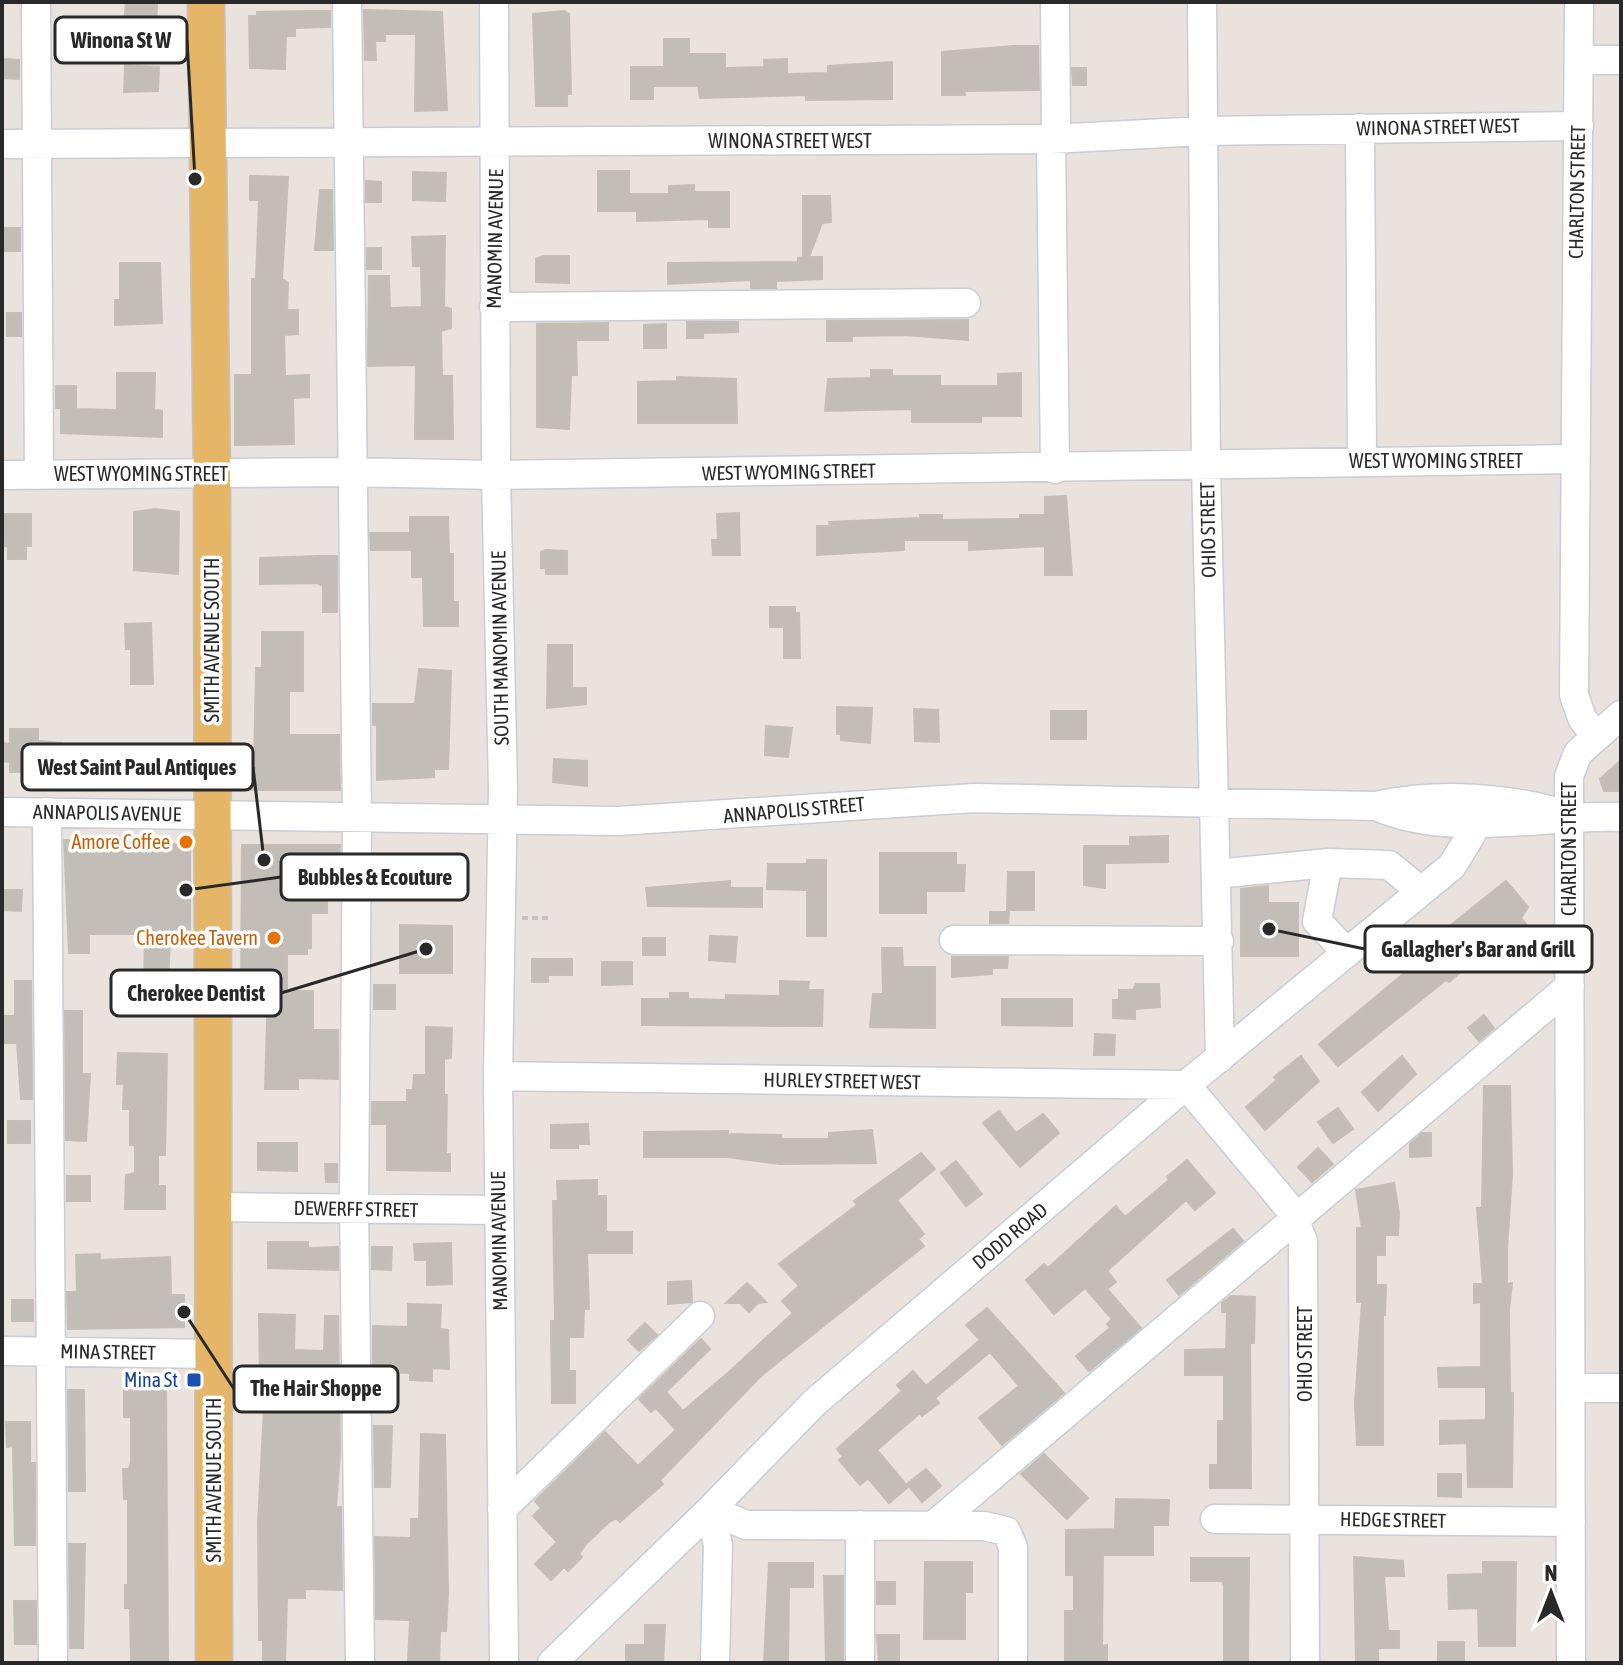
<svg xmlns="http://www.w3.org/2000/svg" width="1623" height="1665" font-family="'Asap Condensed',sans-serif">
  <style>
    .building { fill: #c3bdb8; stroke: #c5beb6; stroke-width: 2 }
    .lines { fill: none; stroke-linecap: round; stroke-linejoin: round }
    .minor-casing { stroke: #c8cdd6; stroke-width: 31 }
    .major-casing { stroke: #c3c3c3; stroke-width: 39 }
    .path { stroke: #c3c3c3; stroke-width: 4; stroke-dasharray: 6 4; stroke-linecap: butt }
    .minor { stroke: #fff; stroke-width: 28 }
    .major { stroke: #e5b667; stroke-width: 36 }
    .food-dot { fill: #e8710a; stroke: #fff; stroke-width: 3 }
    .transit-dot { fill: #1a4fb4; stroke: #fff; stroke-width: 3 }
    .labels { text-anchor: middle; stroke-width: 7; stroke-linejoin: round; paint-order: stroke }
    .street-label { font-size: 20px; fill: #292929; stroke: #fff }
    .food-label { font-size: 20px; fill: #c56008; stroke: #fff; text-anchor: end }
    .transit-label { font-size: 20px; fill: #164399; stroke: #fff; text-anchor: end }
    .leader { fill: none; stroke: #292929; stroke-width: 3 }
    .callout-dot { fill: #292929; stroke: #fff; stroke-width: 3 }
    .callout { fill: #fff; stroke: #292929; stroke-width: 3 }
    .callout-label { font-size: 22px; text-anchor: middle; font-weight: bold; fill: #292929 }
  </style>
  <rect width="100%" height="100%" fill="#eae2dc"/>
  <path class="building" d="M126 2H157L156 36 123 35Z
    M364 10 442 12 447 110 415 111 416 34H385V41H375L376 60H365Z
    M309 11H330V27L295 28V36H286L285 69 250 68 249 16H257V12Z
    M564 11 569 14 571 94H567V106H536L533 14Z
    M664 39H689V54H725V68L764 67V60L787 59V74L828 73V66L892 62V99L806 100V95L700 98 698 86H653V99H631V67H664Z
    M1014 46H1038L1039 90 964 91 965 95H942V52Z
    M2 59 19 60V79L2 78Z
    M125 65 159 67 158 91 124 92Z
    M1072 68H1086V85H1073Z
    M598 171H629V194H669V186L694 185V192H729V227H709V219L637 221V211H598Z
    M413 172 446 173 445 201 413 200Z
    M250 176 288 177 282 279 288 283 287 310H298V334L284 335 285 376 309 375V397L293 398 294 444 235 445V375H252V279H256L259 200H250Z
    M366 181 381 182V202H366Z
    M320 190H332L333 250H315Z
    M803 196H830L831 222 822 223 809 257H822V279L776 281V288H751V280L668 284V263L798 262V258L803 257Z
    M2 228H20V251H2Z
    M445 236 444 307 451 309V328L441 331 442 376H452L453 439H415L416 365 368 366 369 276H389L390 308 422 307 421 266H413L412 237Z
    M367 248H381V269H367Z
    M543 256H569V283L536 282V259Z
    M120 263H160L162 323 115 325V300H120Z
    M7 313H21V336H7Z
    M968 320V340L905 335 852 336V341H827V321Z
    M687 322H738V332L703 333V338H687Z
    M608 323V340H576L577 375H571L569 429 537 427V324Z
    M666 324V348H644V325Z
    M871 370H892V376H940V386H998V374L1021 373V416H981V422H912V409L825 411 828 379 871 378Z
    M117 373H155L154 410 162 411V437L61 433V408H56V386H76V409L117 410Z
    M677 377 736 379 737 423H638V382L677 381Z
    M1066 496 1072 575H1045V546L969 550V540H904V550L817 555V526H830L829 522 920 518V515H942V520L1020 519V515H1045V497Z
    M155 509 179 512 178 574 134 570V512Z
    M739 513 740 555H713L712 540H718L717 514Z
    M4 514H31V546H26V559H8V546H3Z
    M410 517H448L449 554H453V602H458V626H424L423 577H412V550H371L370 533H410Z
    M546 550 567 551V574H546V568H541V552Z
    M317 556H337V612H323V586L317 583 260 584V558Z
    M770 607H795V613H799L800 658H784V627H770Z
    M151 623 153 684H131V649H126L125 624Z
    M262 632H303V691H289V735H339L340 790H239L238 771H254L256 668H262Z
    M548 645H572V688H586V704L547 708Z
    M419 669 451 671 448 769H434V777L377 780V725H373V704H415Z
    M837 707 872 708 870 743 841 740V734H837Z
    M914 709 938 710 939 742 915 741Z
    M1051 711H1086V739H1051Z
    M766 726 792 728 788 757 765 755Z
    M10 729H38V741L62 743 65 758 62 777H43V772H10V762L2 761V743L10 744Z
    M554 759 587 761V786L553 782Z
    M1621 760V791H1604L1600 779Z
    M1168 836V862L1105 863V888L1084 885V846H1130V837Z
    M64 840 190 845V934H170L167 1013H120V1007H115L114 986 144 985 145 934H89V953H69Z
    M242 845H340L339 889H327V913H311V948H307V954H287V991H313V1030H338V1079L298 1078V1089H265L268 989H241Z
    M880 853H956V865H965L964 891H926V913H880Z
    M807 860H826V936H807V890L767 889 768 864H807Z
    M1008 872H1034V910H1007Z
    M730 881V888H762V907L648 906 646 888Z
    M1506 881 1528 907 1521 918 1539 940 1524 953 1507 932 1449 982 1446 980 1338 1066 1319 1044 1426 955 1421 949Z
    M1268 886V903H1298V956H1241V889Z
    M2 890H22L21 911 2 910Z
    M990 912H1009L1008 923H990Z
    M400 925 452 926V973H400Z
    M710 936 737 937 735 962 709 960Z
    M643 938H665V955H643Z
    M882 948H902L903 967H935V1028L870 1027 873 994H883Z
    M952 957H1008L1007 968H992V974L952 977Z
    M532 959H572V975H548V982H532Z
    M602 962H632V984L602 985Z
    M15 981H31L32 1099H21L17 1043H2V1016H15Z
    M780 981 809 982 808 990H823L822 1026 642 1025V999H670V993H688V999L726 1000V995L780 996Z
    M1136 984H1159L1160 1007 1135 1009V1019L1113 1018V1000H1119V990H1133Z
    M374 985H395V1009H374Z
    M1002 999H1072V1026L1002 1025Z
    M65 1011H82V1074H90L86 1141 66 1140Z
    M1484 1015 1494 1028 1479 1041 1468 1028Z
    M426 1027 452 1028 451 1058 444 1059V1095H447L446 1154H450V1171L387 1170V1124H372V1102H407V1090H413L414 1075H426Z
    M1095 1034 1115 1035 1114 1055H1094Z
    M118 1053 167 1054 165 1155H158V1186H165V1209H125L126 1175 135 1173V1145H130V1109H123L124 1084H117Z
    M1301 1056 1319 1081 1265 1130 1246 1107 1277 1080 1274 1077Z
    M1402 1056 1416 1074 1378 1111 1362 1092Z
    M1484 1086H1510L1512 1174 1507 1249V1284L1512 1283 1509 1310 1510 1393H1513L1512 1487H1468L1467 1443 1440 1444V1421L1486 1420V1387H1439L1438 1368 1481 1367V1302L1474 1303V1284H1483L1477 1208H1482Z
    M1338 1108 1353 1129 1333 1143 1318 1122Z
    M999 1111 1016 1133 1043 1114 1059 1133 1020 1167 983 1123Z
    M8 1121H30V1143H8Z
    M588 1124 589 1144H578V1148H551V1125Z
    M872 1130 876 1163 780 1164 727 1157H644V1132L728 1131V1134L781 1135V1139H829V1133Z
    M1422 1133H1431V1156L1410 1157V1144Z
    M258 1143H297V1171L258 1170Z
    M1318 1148 1333 1164 1312 1182 1298 1167Z
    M921 1153 935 1169 897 1200 924 1234 918 1239 924 1246 762 1375 660 1480 663 1484 620 1522 616 1518 608 1523 586 1544 579 1554 582 1557 568 1571 564 1567 551 1580 535 1564 557 1542 533 1516 541 1508 535 1501 605 1432 638 1466 676 1430 656 1408 651 1412 639 1399 701 1339 710 1349 666 1392 683 1411 730 1371 793 1313 782 1301 799 1286 779 1264 857 1205 854 1201Z
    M1187 1160 1215 1193 1195 1210 1186 1200 1107 1271 1116 1282 1107 1289 1141 1328 1089 1371 1076 1356 1110 1328 1107 1324 1112 1319 1085 1288 1054 1314 1026 1280 1044 1264 1048 1268 1116 1206 1125 1217 1169 1180 1167 1177Z
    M956 1161 982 1194 966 1206 941 1173Z
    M325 1164H337V1182H326Z
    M67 1176H90V1201H67Z
    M597 1180V1196H606V1232H632V1253H587L589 1309H584L583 1337H569V1371H575V1403H552L551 1321H555L553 1201H558L557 1181Z
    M1394 1183 1399 1213 1398 1235H1385V1255H1376V1285H1386L1385 1315H1383V1445H1357L1355 1404 1362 1302H1357V1228H1362L1356 1190Z
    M1233 1229 1243 1241 1179 1295 1167 1280Z
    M268 1242H308V1248L338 1247V1270L268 1268Z
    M451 1243 452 1284 427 1285V1260H415L414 1244Z
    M372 1247H392L391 1270 372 1269Z
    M100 1254V1260L170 1257 171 1295H184V1327L68 1329 67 1292H77L76 1255Z
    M691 1281 692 1302 668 1304V1282Z
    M747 1283 766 1302 758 1303 749 1312 740 1303H726Z
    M1231 1296 1255 1297 1254 1343H1250L1251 1488H1210V1465H1218V1421H1224V1375H1185V1350L1226 1349 1227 1312H1222V1303Z
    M12 1300H33V1321H12Z
    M408 1304 441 1305 440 1329 448 1330 449 1369 432 1368V1381L410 1380V1373L373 1372V1326L408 1327Z
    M987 1308 1064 1393 1002 1445 979 1418 1019 1386 990 1352 935 1398 939 1403 922 1416 920 1413 877 1450 908 1487 889 1503 868 1478 860 1485 839 1460 843 1457 837 1449 902 1391 897 1385 913 1371 926 1386 980 1340 966 1325Z
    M259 1314 295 1315 294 1350 324 1351 325 1316H338L340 1453 336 1507H341L342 1590 305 1589V1598H287L285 1663H263V1640H259L258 1523 264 1409H262L263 1378H260Z
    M645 1323 657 1335 639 1351 628 1340Z
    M166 1388 168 1663H131L130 1608H125V1585H128V1499H124L123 1469H129L131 1462V1417H124V1389Z
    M68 1390H84L85 1491H69Z
    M6 1422H30V1463H35V1545H15L13 1446 7 1447Z
    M374 1426H392L390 1487H375Z
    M421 1434 445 1435 448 1593 446 1631H440L439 1663H408L410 1620 376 1619 375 1537 411 1538V1519H419Z
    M1044 1454 1088 1498 1067 1519 1021 1474Z
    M926 1469 941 1486 922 1502 907 1484Z
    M1438 1474H1461V1497L1438 1496Z
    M1116 1499 1169 1500 1168 1525H1153V1555H1103L1102 1646 1107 1645V1663H1065V1611H1074V1575H1066V1530L1115 1529Z
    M69 1544H85L83 1648H70Z
    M1354 1557 1403 1561 1404 1576H1384L1388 1631H1399V1648H1378V1661L1356 1662Z
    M1191 1558H1249L1248 1663H1224V1586L1222 1581H1191Z
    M925 1562H972V1592H965V1639H924Z
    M1483 1562H1516L1515 1646H1479L1478 1608 1449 1609 1448 1575 1483 1574Z
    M769 1563H813V1587H789L788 1663H764Z
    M824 1576H843V1663H826Z
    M877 1582H895V1604H877Z
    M14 1601H36V1644H15Z
    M645 1625H665L663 1663H626V1645H645Z
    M877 1635H899V1663H879Z
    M1438 1642H1464V1661H1438Z"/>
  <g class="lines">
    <defs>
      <path id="minor" d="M36 2 39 474
        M347 2 357 818 354 1209 360 1663
        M494 2 496 475 503 788 498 1076 504 1663
        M1055 2 1056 138
        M1202 2 1206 467 1220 1058
        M1579 2 1574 695 1582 718 1595 736
        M1580 60H1621
        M1360 128 1362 460
        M1051 139 1055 469
        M2 144 1051 139 1203 131 1579 126
        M494 307 966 303
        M2 475 352 472 496 475 1575 459
        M1376 806C1451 839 1541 814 1621 817
        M2 812 618 821 974 798 1376 806C1437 793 1509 796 1568 816
        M47 812 53 1663
        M1328 863 1317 921 1347 953
        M1216 874 1328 863 1389 865 1421 891
        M954 940 1219 941
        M498 1076 1186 1085 1290 1209 1303 1241 1305 1663
        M213 1207 498 1210
        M2 1351 214 1354
        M1571 1388H1621
        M502 1509 700 1316
        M710 1510 746 1525 984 1526 1006 1531 1013 1547V1663
        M710 1510 718 1545 715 1663
        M1215 1519 1571 1522
        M933 1526 1570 986
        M552 1663 710 1510 814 1403 1186 1085 1452 866 1471 835 1470 821
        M860 1663V1525
        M1571 1663 1569 776 1578 753 1621 715"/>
      <path id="major" d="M206 2 212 476 214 1663"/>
    </defs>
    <use href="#minor" class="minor-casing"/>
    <use href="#major" class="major-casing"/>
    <path class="path" d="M522 918H552"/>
    <use href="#minor" class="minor"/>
    <use href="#major" class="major"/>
  </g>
  <g class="food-dot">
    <circle cx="186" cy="842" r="8"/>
    <circle cx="274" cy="938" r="8"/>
  </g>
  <rect class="transit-dot" x="186" y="1372" width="16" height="16" rx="4"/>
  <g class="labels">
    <g class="street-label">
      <text transform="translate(1438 127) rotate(-1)" y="7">WINONA STREET WEST</text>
      <text x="790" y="148">WINONA STREET WEST</text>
      <text transform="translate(1577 192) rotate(-89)" y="7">CHARLTON STREET</text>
      <text transform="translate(495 239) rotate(-89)" y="7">MANOMIN AVENUE</text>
      <text x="1436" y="468">WEST WYOMING STREET</text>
      <text transform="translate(789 472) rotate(-1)" y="7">WEST WYOMING STREET</text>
      <text x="141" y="481">WEST WYOMING STREET</text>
      <text transform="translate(1208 530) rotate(-91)" y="7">OHIO STREET</text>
      <text transform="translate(212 640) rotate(-90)" y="7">SMITH AVENUE SOUTH</text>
      <text transform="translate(500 648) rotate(-91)" y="7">SOUTH MANOMIN AVENUE</text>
      <text transform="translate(794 810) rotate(-5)" y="7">ANNAPOLIS STREET</text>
      <text transform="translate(107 813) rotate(1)" y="7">ANNAPOLIS AVENUE</text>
      <text transform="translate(1569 849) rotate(-90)" y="7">CHARLTON STREET</text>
      <text transform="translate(842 1081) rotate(1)" y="7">HURLEY STREET WEST</text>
      <text transform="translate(356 1209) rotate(1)" y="7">DEWERFF STREET</text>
      <text transform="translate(1010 1236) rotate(-40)" y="7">DODD ROAD</text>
      <text transform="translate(499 1241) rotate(-91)" y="7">MANOMIN AVENUE</text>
      <text transform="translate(108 1352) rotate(1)" y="7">MINA STREET</text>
      <text transform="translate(1305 1354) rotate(-90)" y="7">OHIO STREET</text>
      <text transform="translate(214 1480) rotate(-90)" y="7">SMITH AVENUE SOUTH</text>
      <text transform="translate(1393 1520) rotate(1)" y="7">HEDGE STREET</text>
    </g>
    <g class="food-label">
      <text x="170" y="849">Amore Coffee</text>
      <text x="258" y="945">Cherokee Tavern</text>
    </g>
    <g class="transit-label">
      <text x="178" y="1387">Mina St</text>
    </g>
  </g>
  <path class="leader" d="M195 179L187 40M264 860L253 767M186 890L281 877M1269 929L1365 949M426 949L281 993M184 1312L234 1389"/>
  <g class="callout-dot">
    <circle cx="195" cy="179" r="8"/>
    <circle cx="264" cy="860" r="8"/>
    <circle cx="186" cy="890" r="8"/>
    <circle cx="1269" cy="929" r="8"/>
    <circle cx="426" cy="949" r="8"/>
    <circle cx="184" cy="1312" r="8"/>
  </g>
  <g class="callout">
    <rect x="55" y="17" width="132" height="46" rx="8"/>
    <rect x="22" y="744" width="231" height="46" rx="8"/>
    <rect x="281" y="854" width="187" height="46" rx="8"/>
    <rect x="1365" y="926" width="227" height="46" rx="8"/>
    <rect x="111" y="970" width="170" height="46" rx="8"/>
    <rect x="234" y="1366" width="164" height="46" rx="8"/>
  </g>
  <g class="callout-label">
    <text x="121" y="48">Winona St W</text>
    <text x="137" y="775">West Saint Paul Antiques</text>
    <text x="375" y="885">Bubbles &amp; Ecouture</text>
    <text x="1478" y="957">Gallagher's Bar and Grill</text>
    <text x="196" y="1001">Cherokee Dentist</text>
    <text x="316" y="1396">The Hair Shoppe</text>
  </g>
  <rect width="1623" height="1665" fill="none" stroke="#292929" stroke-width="8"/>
  <g transform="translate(1551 1593)" stroke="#ffffff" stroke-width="6" paint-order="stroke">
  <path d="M0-6L14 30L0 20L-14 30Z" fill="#292929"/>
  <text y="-12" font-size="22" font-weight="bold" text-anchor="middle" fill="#292929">N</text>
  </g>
</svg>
